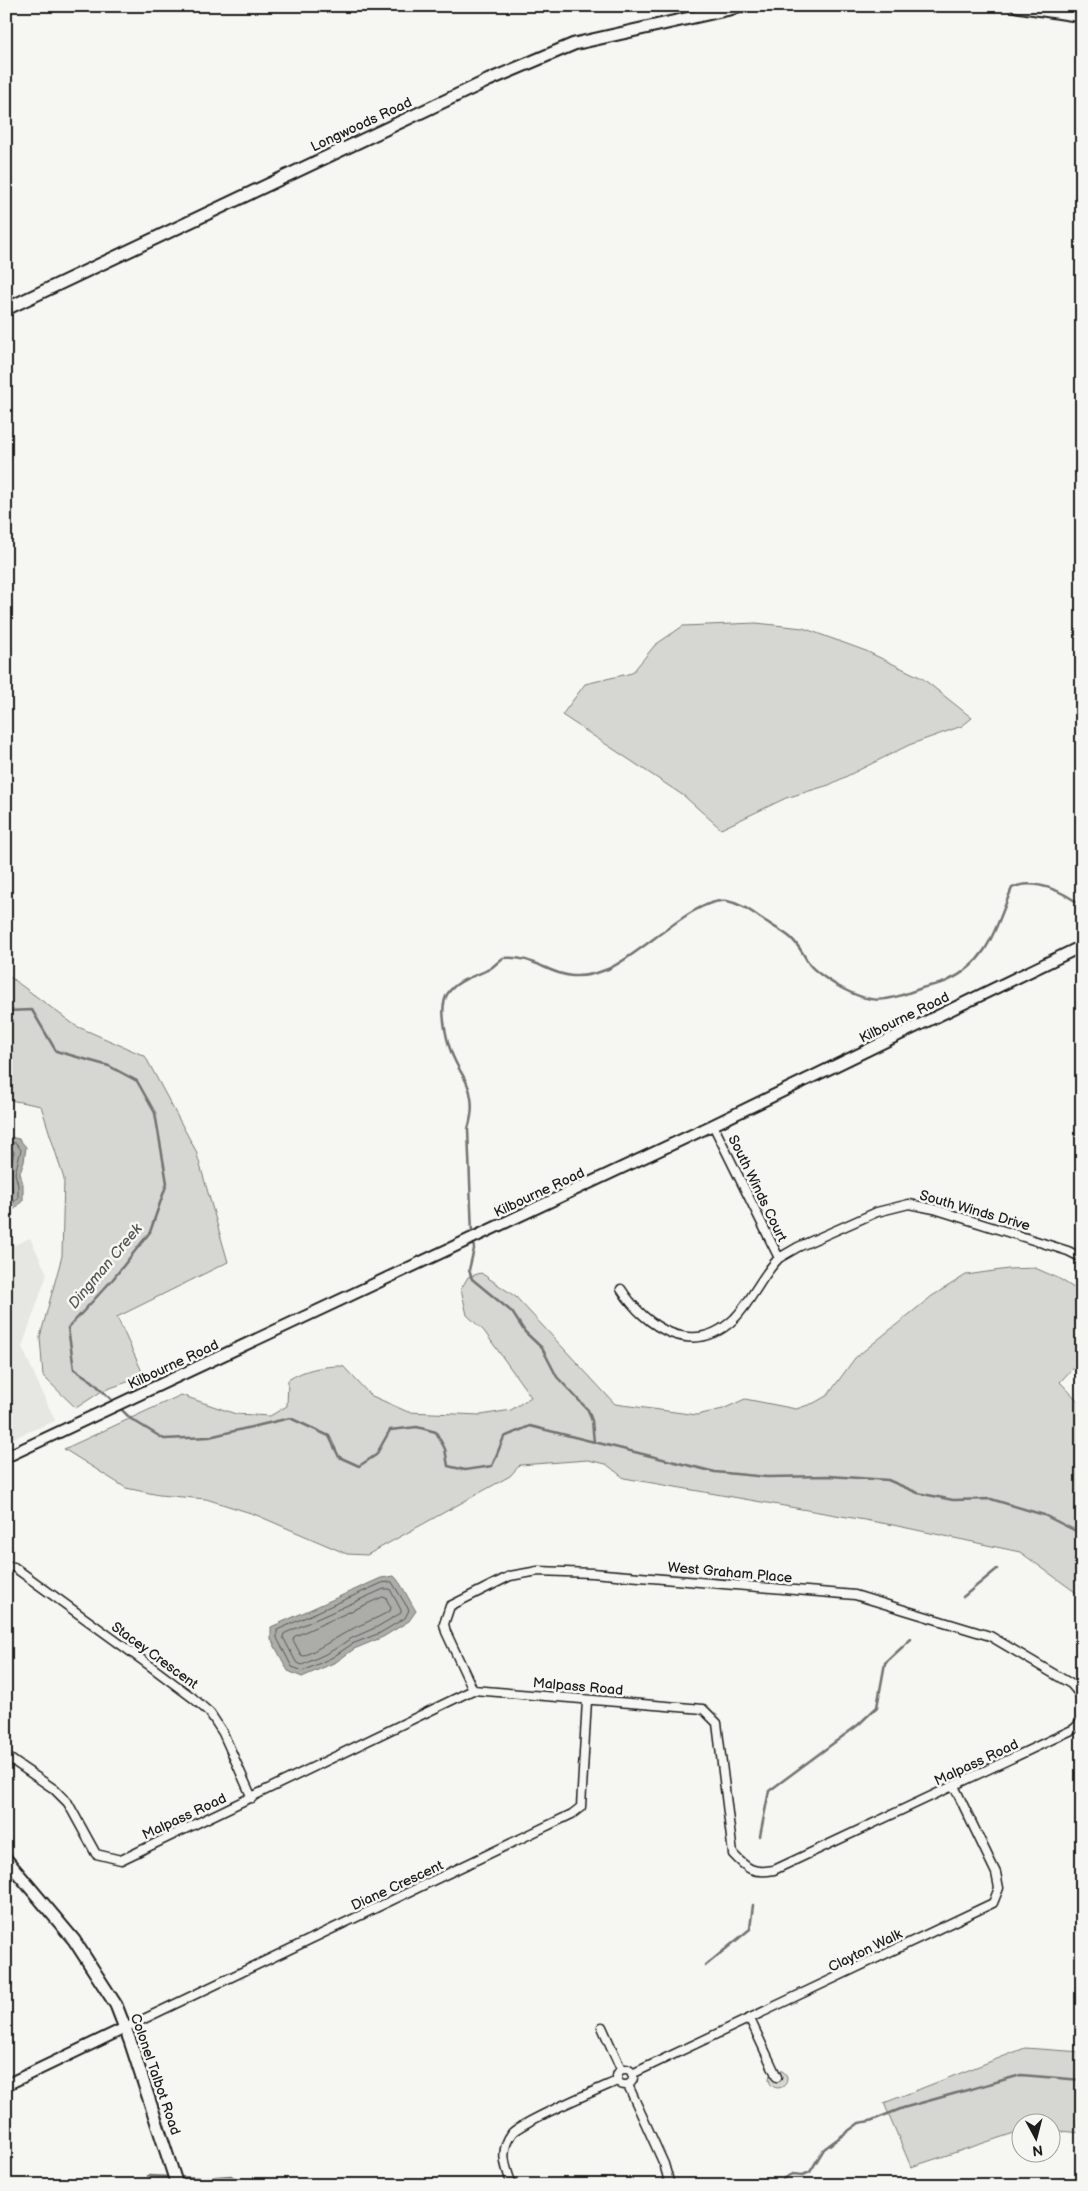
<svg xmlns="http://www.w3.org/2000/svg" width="1088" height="2191" font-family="'Balsamiq Sans',sans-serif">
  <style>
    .built { fill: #e6e6e2 }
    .green { fill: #d6d6d2; stroke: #797977 }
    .water { fill: #acaca9; stroke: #727271 }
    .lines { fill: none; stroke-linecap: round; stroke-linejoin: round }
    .shore { stroke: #565654; stroke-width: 1 }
    .stream { stroke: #727271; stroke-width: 2.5 }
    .minor-casing { stroke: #1c1c1c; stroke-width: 11 }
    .tertiary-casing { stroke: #1c1c1c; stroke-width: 14 }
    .secondary-casing { stroke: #1c1c1c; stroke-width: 15 }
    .minor { stroke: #f6f6f2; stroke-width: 8 }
    .tertiary { stroke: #f6f6f2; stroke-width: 10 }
    .secondary { stroke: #f6f6f2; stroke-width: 11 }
    .labels { text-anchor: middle; stroke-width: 5; stroke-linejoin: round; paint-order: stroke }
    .street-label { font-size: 14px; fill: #1c1c1c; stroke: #f6f6f2 }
    .water-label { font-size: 15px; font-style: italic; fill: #565654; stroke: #f6f6f2 }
  </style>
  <rect width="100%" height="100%" fill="#f6f6f2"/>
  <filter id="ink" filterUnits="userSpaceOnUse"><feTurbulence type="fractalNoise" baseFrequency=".02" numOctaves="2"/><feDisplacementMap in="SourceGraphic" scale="10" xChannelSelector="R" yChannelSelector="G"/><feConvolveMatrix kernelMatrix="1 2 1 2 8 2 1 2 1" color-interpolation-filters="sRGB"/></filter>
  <g filter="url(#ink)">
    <path class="built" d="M30 1238 47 1274 22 1347 55 1421 6 1441V1249Z"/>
    <path class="green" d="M756 623 803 628 866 651 922 678 972 718 962 726 909 745 829 785 786 798 721 829 684 796 562 715 585 684 632 673 655 645 683 626Z
      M6 974 76 1026 145 1056 196 1151 228 1262 117 1317 144 1376 102 1391 76 1408 43 1376 40 1337 62 1256 64 1179 41 1106 10 1100 6 1101Z
      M1035 1268 1058 1278 1082 1293V1358L1060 1382 1080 1403 1079 1446 1082 1448V1597L1020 1552 893 1525 624 1478 606 1464 588 1460 520 1465 510 1476 367 1555 347 1554 254 1514 206 1499 159 1495 126 1488 64 1449 181 1395 236 1414 270 1416 287 1406 288 1380C305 1369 323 1366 343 1366L370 1395 408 1412 481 1415 511 1410 531 1397 484 1331 467 1315 461 1289 468 1277 481 1273 516 1297 615 1404 697 1415 723 1409 745 1399 796 1409 814 1403 828 1395 855 1358 932 1296 966 1275 1008 1269Z
      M1025 2048 1082 2052V2133L1051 2130 1050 2124H1020V2131L911 2167 884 2103Z
      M769 2079a9 9 0 1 1 18 0a9 9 0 1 1-18 0Z"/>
    <path class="water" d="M10 1137 19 1139 26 1147 24 1162 20 1173 23 1184V1200L15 1209 6 1208V1138Z
      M394 1576C401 1582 410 1602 416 1611L409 1621 383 1637 354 1649 336 1662 302 1677 288 1671 271 1639V1627L381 1578Z"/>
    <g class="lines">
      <path class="shore" d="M6 1143H16L21 1150 15 1173 18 1185V1198L13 1203H6
        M6 1149H12L14 1152 9 1173 12 1186V1195L6 1197
        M392 1582 409 1610 405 1618 380 1633 352 1644 333 1657 303 1671 292 1667 277 1638V1630L382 1583Z
        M384 1589H390L401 1610V1613L377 1627 350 1639 330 1652 302 1665 296 1662 283 1637 284 1634Z
        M383 1597 386 1598 391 1608 390 1611C375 1620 359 1624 345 1633 331 1641 318 1649 304 1656L301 1655 293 1640 294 1637Z"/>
      <path class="stream" d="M6 1011 32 1010 56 1051 109 1066 137 1081 155 1113 167 1183 150 1232 113 1279 68 1328 74 1369 92 1381 115 1403
        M472 1234 468 1129C471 1119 473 1109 471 1098 470 1085 462 1075 456 1063 448 1048 437 1008 448 993 459 978 476 977 491 968 495 965 499 961 503 958 545 954 554 991 608 969 641 955 696 896 727 901 743 904 754 914 767 922 775 928 785 932 792 939 800 947 804 955 809 964 816 973 827 979 836 985 872 1006 884 1002 922 988 930 985 939 985 947 981 989 963 996 926 1012 888 1034 877 1064 892 1082 906
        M473 1242 474 1249 469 1270 472 1279 512 1312 525 1332 542 1348 557 1377 588 1410 592 1421 594 1442
        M119 1407 131 1419 164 1439 209 1437 290 1418 329 1436 339 1457 359 1466 376 1455 390 1430 417 1427 436 1432 445 1449 448 1466 465 1470 492 1466 504 1437 530 1426 715 1472 767 1477 829 1476 888 1480 918 1493 953 1500 991 1499 1044 1515 1082 1534
        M963 1597 997 1569
        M760 1836 769 1791 858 1725 877 1707 885 1663 911 1639
        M705 1966 750 1929 753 1905
        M148 2176 172 2177
        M177 2177 204 2178 231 2176 246 2185
        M780 2185 784 2178 792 2174 803 2175 810 2172 824 2149 859 2123 870 2121 903 2108 1021 2075 1082 2080"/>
      <defs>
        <path id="minor" d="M779 1258 798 1247 877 1212 909 1204 934 1209 1068 1251 1082 1258
          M621 1289C646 1328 693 1358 734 1319 752 1301 761 1276 779 1258L713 1125
          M6 1567H14L149 1665 193 1698 210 1713 223 1733 252 1798
          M473 1690 446 1632 444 1624 450 1606 510 1576 538 1571 592 1573 855 1595 990 1636 1071 1684 1082 1697
          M6 1756 54 1789 68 1803 96 1854 121 1860 473 1690 703 1709 717 1723 733 1854C747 1869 753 1874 774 1870L1074 1729 1082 1721
          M750 2019 777 2077
          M602 2027 621 2069
          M125 2028 572 1814 581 1807 587 1700
          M617 2077a8 8 0 1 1 16 0a8 8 0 1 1-16 0Z
          M632 2074 993 1903 999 1888 996 1873 954 1786
          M628 2085 664 2164 670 2185
          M512 2185C505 2166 499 2151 512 2133 521 2122 599 2089 617 2081"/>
        <path id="tertiary" d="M6 1457 713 1125 1082 946
          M6 2085 125 2028"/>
        <path id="secondary" d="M1017 6 1082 16
          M6 309 489 80 574 44 743 6
          M6 1859 74 1940 116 2005 130 2041 177 2185"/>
      </defs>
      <use href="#minor" class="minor-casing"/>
      <use href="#tertiary" class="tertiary-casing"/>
      <use href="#secondary" class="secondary-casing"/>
      <use href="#minor" class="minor"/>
      <use href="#tertiary" class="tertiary"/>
      <use href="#secondary" class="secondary"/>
    </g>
  </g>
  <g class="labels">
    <g class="street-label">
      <text transform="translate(361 124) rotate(-25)" y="5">Longwoods Road</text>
      <text transform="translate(904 1017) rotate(-26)" y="5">Kilbourne Road</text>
      <text transform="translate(758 1188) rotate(64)" y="5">South Winds Court</text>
      <text transform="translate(539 1192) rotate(-25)" y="5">Kilbourne Road</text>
      <text transform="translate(975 1210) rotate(16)" y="5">South Winds Drive</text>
      <text transform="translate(173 1364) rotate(-25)" y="5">Kilbourne Road</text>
      <text transform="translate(730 1572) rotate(5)" y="5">West Graham Place</text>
      <text transform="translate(155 1655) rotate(36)" y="5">Stacey Crescent</text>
      <text transform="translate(578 1686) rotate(5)" y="5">Malpass Road</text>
      <text transform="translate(976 1762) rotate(-25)" y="5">Malpass Road</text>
      <text transform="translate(184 1816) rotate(-25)" y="5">Malpass Road</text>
      <text transform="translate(397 1885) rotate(-25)" y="5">Diane Crescent</text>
      <text transform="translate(865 1950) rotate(-26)" y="5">Clayton Walk</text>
      <text transform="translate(156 2074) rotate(71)" y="5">Colonel Talbot Road</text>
    </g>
    <g class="water-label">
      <text transform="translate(105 1266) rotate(-50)" y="5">Dingman Creek</text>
    </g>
  </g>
  <rect width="1088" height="2191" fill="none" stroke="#f6f6f2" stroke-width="25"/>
  <rect x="12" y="12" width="1063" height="2166" fill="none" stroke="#1c1c1c" stroke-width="2" filter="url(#ink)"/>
  <g transform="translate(1036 2138) rotate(173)"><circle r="24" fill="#f6f6f2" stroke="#9f9f9c"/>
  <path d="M0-4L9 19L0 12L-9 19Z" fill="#1c1c1c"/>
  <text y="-8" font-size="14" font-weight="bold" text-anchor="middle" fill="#1c1c1c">N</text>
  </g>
</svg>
